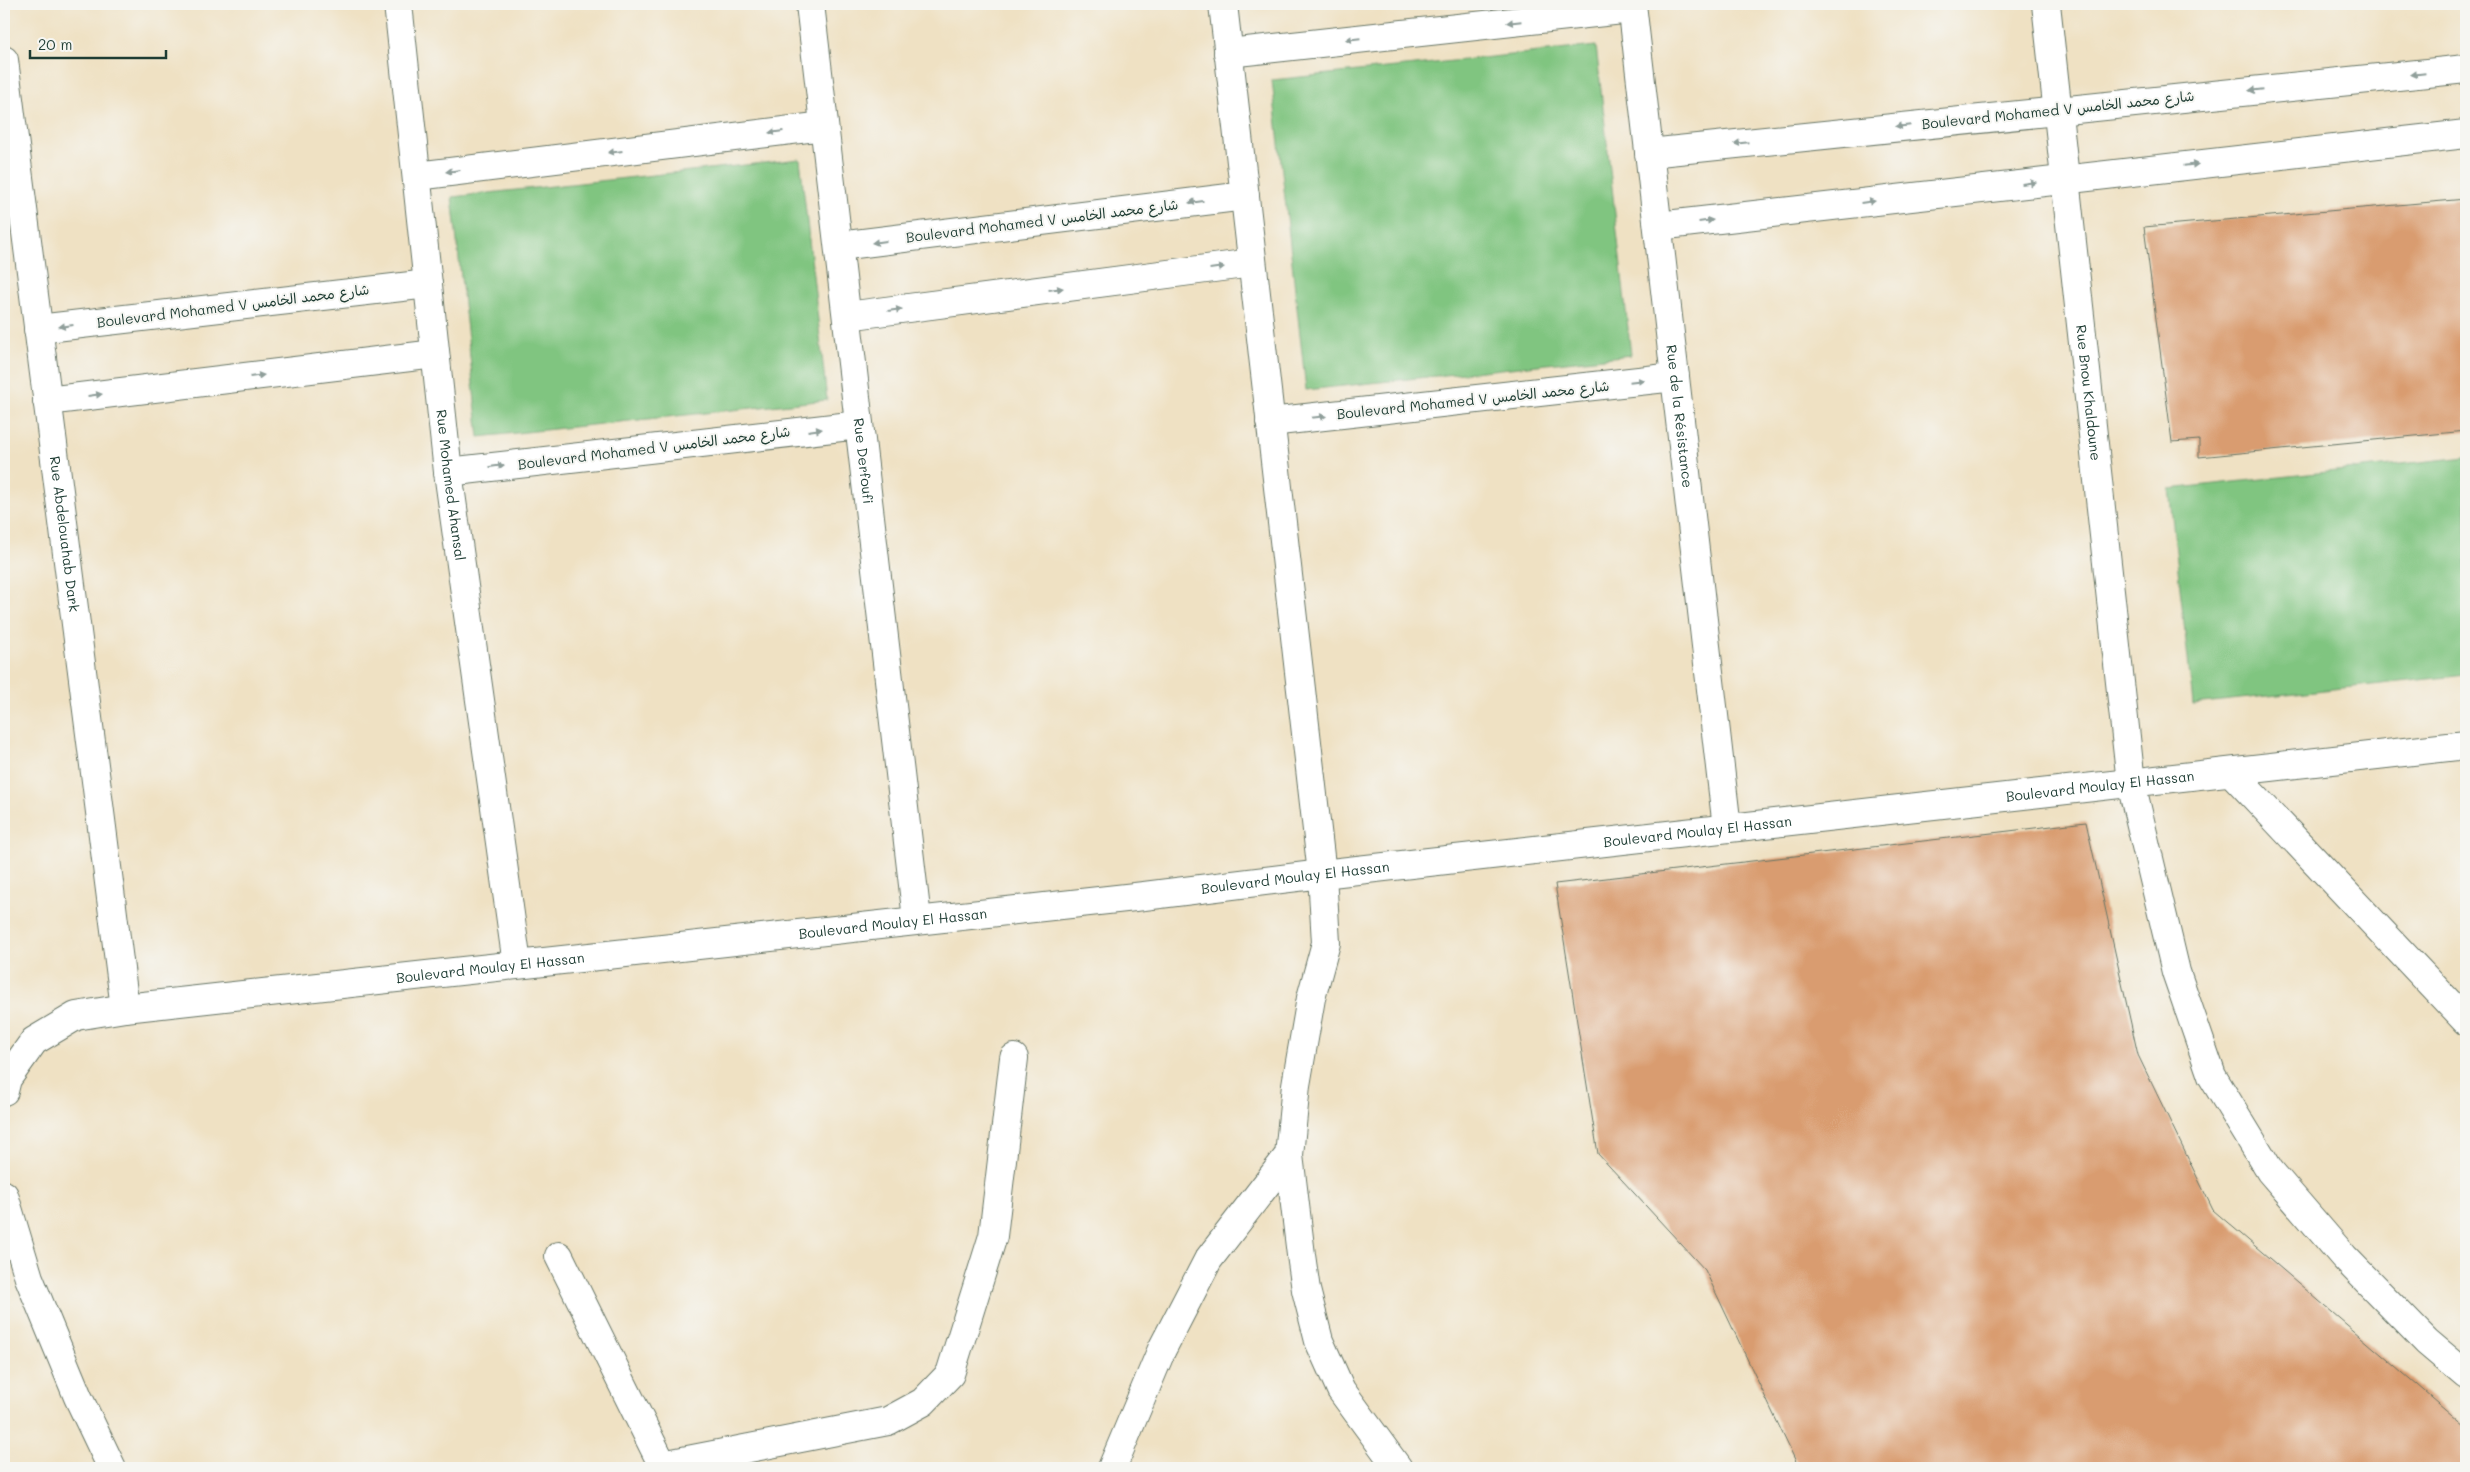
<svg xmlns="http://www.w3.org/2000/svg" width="2470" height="1472" font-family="Mali,'Playpen Sans Arabic',sans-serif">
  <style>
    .green { fill: #80c580; stroke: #50815a }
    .building { fill: #d99c6f }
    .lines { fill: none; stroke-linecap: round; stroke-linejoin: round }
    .service-casing { stroke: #687666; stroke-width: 30 }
    .minor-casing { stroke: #687666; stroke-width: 30 }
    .secondary-casing { stroke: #687666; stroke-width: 30 }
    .service { stroke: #fff; stroke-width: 28 }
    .minor { stroke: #fff; stroke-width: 28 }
    .secondary { stroke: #fff; stroke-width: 28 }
    .oneway { fill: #8f9e9a }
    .labels { text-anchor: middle; stroke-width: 4; stroke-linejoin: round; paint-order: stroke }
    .street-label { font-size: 14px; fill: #1f3d34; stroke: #f6f6f2 }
  </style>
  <rect width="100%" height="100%" fill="#f6f6f2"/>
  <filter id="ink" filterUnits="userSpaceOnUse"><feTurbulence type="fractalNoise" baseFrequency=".02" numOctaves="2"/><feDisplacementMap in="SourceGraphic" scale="10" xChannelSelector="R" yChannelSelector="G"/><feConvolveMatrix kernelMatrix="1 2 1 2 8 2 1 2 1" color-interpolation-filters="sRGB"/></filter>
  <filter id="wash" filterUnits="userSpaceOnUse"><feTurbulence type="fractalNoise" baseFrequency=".0096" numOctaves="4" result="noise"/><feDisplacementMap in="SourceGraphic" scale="20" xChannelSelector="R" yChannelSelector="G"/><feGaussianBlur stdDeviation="1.12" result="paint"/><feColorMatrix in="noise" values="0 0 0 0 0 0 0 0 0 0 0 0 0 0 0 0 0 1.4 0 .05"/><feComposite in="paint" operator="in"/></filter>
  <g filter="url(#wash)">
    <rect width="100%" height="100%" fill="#efe1c3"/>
    <path class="green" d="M1596 46 1631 355 1306 390 1272 80Z
      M800 159 827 400 479 437 452 197Z
      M2466 457V675L2193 704 2169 489Z"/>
    <g id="blocks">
      <path class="building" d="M2466 199V431L2199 457V440L2172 442 2144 227Z
        M2086 822 2138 1055 2213 1210 2466 1427V1468H1799L1705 1270 1598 1154 1555 884Z"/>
    </g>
  </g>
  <g filter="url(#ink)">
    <use href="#blocks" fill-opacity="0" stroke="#687666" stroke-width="1"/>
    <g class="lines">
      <defs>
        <path id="service" d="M2231 772 2466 1021"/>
        <g id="minor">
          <path id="s1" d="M398 4 448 472 517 964"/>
          <path id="s2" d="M810 4 917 919"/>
          <path id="s3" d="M1632 4 1727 828"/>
          <path id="s4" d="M2046 4 2131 783 2176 972 2212 1076 2270 1171 2344 1257 2427 1342 2466 1375"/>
          <path d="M1228 53 1632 9"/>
          <path id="s5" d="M4 60 125 1008"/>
          <path d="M1649 153 2466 69"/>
          <path d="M417 176 824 126"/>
          <path d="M1658 226 2466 134"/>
          <path d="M839 246 1245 196"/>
          <path d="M847 316 1252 263"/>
          <path d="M38 329 428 284"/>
          <path d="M47 401 435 354"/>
          <path d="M1270 422 1675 377"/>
          <path d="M448 472 859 425"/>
          <path id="s6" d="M4 1091 7 1079 34 1041 76 1016 125 1008 1144 896 1322 874 2466 745"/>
          <path d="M4 1195 29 1278 78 1397 112 1468"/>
          <path d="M559 1256 664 1468"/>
          <path d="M662 1465 888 1421 923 1402 950 1374 993 1236 1014 1058"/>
          <path d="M1112 1468 1162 1349 1208 1260 1289 1155"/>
        </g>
        <path id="secondary" d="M1223 4 1322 874 1326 943 1311 998 1296 1085 1289 1155 1301 1255 1306 1290 1319 1341 1341 1390 1398 1468"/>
      </defs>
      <use href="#service" class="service-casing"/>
      <use href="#minor" class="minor-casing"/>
      <use href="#secondary" class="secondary-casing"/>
      <use href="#service" class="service"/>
      <use href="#minor" class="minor"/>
      <use href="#secondary" class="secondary"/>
    </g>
    <defs><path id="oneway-solid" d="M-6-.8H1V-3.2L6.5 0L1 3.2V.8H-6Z" transform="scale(1.25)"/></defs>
    <g class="oneway">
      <use href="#oneway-solid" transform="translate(1514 22) rotate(174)"/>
      <use href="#oneway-solid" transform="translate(1353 39) rotate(174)"/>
      <use href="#oneway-solid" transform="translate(2418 74) rotate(174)"/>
      <use href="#oneway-solid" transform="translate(2256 90) rotate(174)"/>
      <use href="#oneway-solid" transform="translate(1903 126) rotate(174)"/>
      <use href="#oneway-solid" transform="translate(776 132) rotate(173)"/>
      <use href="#oneway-solid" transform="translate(1741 143) rotate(174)"/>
      <use href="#oneway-solid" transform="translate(615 152) rotate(173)"/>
      <use href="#oneway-solid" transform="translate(2191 165) rotate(-6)"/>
      <use href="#oneway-solid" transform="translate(453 171) rotate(173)"/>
      <use href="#oneway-solid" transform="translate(2029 183) rotate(-7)"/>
      <use href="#oneway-solid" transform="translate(1196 202) rotate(173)"/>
      <use href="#oneway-solid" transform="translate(1868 202) rotate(-7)"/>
      <use href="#oneway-solid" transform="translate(1706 221) rotate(-7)"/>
      <use href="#oneway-solid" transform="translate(879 242) rotate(173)"/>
      <use href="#oneway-solid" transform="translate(1217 268) rotate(-7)"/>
      <use href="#oneway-solid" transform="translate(1056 289) rotate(-7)"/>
      <use href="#oneway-solid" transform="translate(895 310) rotate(-7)"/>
      <use href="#oneway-solid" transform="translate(66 326) rotate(173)"/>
      <use href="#oneway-solid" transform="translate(257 376) rotate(-7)"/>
      <use href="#oneway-solid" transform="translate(1637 381) rotate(-6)"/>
      <use href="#oneway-solid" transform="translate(95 395) rotate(-7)"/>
      <use href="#oneway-solid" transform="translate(1319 417) rotate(-6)"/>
      <use href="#oneway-solid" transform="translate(815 430) rotate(-7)"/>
      <use href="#oneway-solid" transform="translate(497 466) rotate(-7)"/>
    </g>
  </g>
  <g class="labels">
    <g class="street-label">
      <text transform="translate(2058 110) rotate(-6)" y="5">Boulevard Mohamed V شارع محمد الخامس</text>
      <text transform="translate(1042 221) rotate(-7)" y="5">Boulevard Mohamed V شارع محمد الخامس</text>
      <text transform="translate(233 306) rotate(-7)" y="5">Boulevard Mohamed V شارع محمد الخامس</text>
      <text dy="5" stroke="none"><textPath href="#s4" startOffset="391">Rue Bnou Khaldoune</textPath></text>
      <text transform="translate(1473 400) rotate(-6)" y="5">Boulevard Mohamed V شارع محمد الخامس</text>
      <text dy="5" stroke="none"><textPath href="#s3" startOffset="415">Rue de la Résistance</textPath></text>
      <text transform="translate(654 448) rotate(-7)" y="5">Boulevard Mohamed V شارع محمد الخامس</text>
      <text dy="5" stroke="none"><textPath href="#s2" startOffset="460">Rue Derfoufi</textPath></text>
      <text dy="5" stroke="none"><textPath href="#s1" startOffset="484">Rue Mohamed Ahansal</textPath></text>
      <text dy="5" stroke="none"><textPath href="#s5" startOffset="478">Rue Abdelouahab Dark</textPath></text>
      <text dy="5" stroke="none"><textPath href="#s6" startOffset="2145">Boulevard Moulay El Hassan</textPath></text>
      <text dy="5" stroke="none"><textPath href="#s6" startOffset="1740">Boulevard Moulay El Hassan</textPath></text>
      <text dy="5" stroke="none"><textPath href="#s6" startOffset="1335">Boulevard Moulay El Hassan</textPath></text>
      <text dy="5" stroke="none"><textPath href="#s6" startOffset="930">Boulevard Moulay El Hassan</textPath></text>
      <text dy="5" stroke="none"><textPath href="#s6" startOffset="525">Boulevard Moulay El Hassan</textPath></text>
    </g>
  </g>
  <rect width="2470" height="1472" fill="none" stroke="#f6f6f2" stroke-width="20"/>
  <path d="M30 50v8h136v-8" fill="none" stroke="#1f3d34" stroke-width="2.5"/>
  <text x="38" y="50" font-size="15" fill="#1f3d34" stroke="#f6f6f2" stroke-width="4" paint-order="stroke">20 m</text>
</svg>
